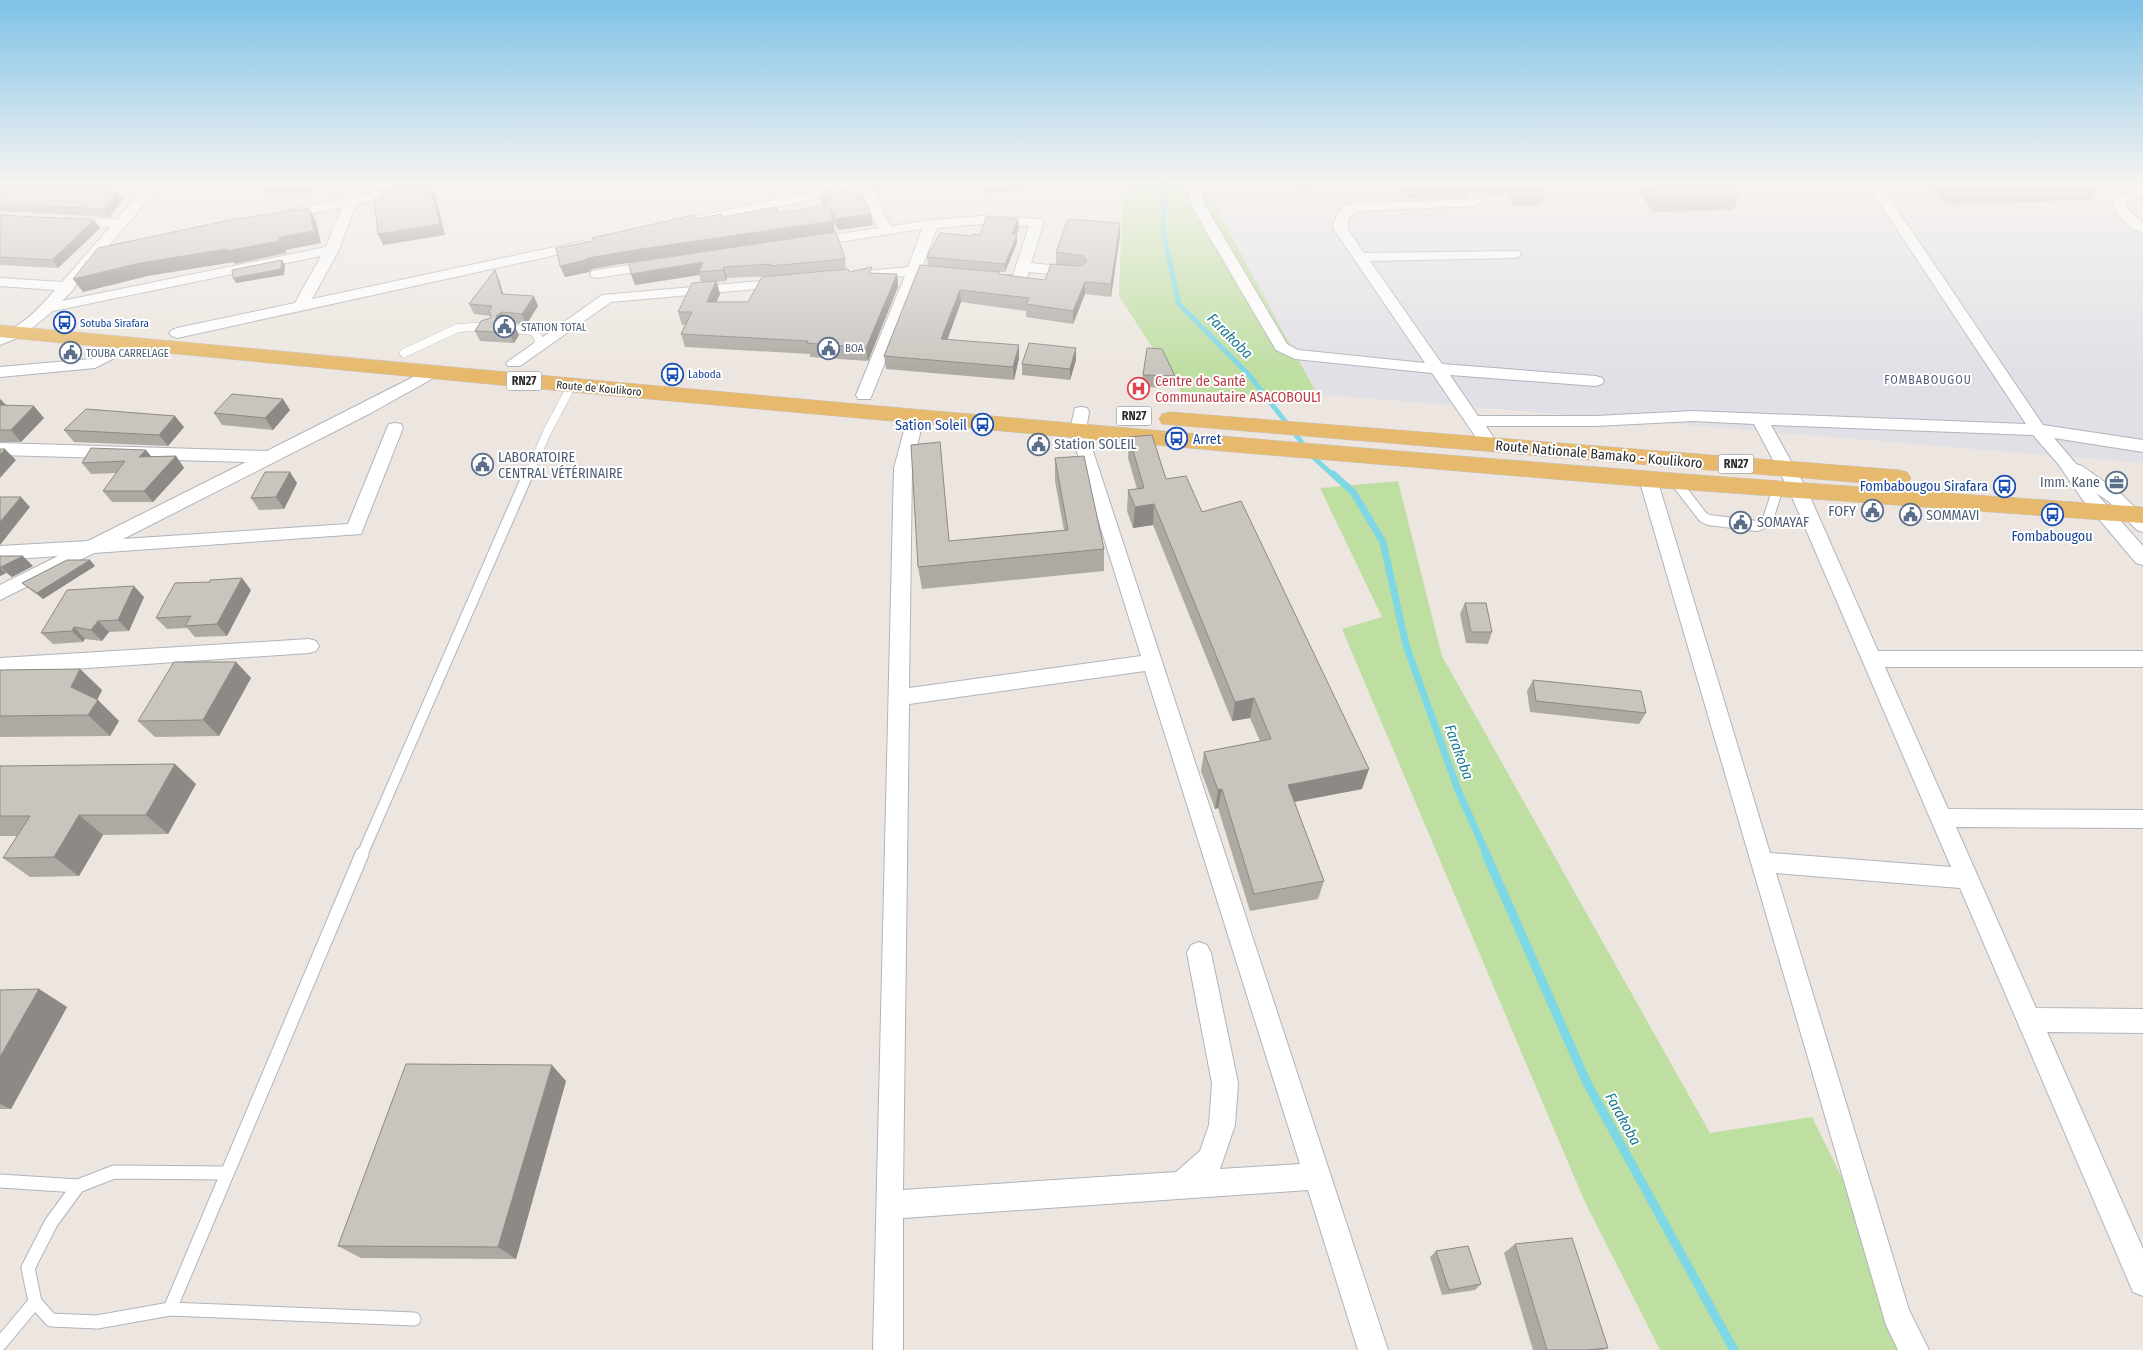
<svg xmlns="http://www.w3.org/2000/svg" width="2143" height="1350" font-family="'Fira Sans Condensed',sans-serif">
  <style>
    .industrial { fill: #e1e0e6 }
    .green { fill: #bedea2 }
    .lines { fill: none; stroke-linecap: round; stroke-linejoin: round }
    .stream-far2 { stroke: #7dd7e5; stroke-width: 5 }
    .stream-far1 { stroke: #7dd7e5; stroke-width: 7 }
    .stream { stroke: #7dd7e5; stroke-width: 9 }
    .service-far2-casing { stroke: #b0b4bb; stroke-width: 9 }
    .service-far1-casing { stroke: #b0b4bb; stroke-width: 12 }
    .service-casing { stroke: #b0b4bb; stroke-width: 15 }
    .minor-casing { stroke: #b0b4bb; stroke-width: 2 }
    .primary-casing { stroke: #c4c4c4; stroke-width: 1 }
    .service-far2 { stroke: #fff; stroke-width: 8 }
    .service-far1 { stroke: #fff; stroke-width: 10 }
    .service { stroke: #fff; stroke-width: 13 }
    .minor { fill: #fff; fill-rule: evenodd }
    .primary { fill: #e6b96c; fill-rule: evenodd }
    .wall { fill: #ada9a3; fill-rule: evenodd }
    .shaded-wall { fill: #8d8985 }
    .building { fill: #c9c4be; stroke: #8d8985 }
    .labels { text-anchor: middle; stroke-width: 4; stroke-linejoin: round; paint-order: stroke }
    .far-transit-label { font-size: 11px; fill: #164399; stroke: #fff; text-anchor: start }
    .far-service-label { font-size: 11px; fill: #4e5e75; stroke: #fff; text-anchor: start }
    .far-street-label { font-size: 11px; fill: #2c2c2c; stroke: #fff }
    .far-neighbourhood-label { font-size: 12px; letter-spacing: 1px; fill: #505d7a; stroke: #fff }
    .shield { fill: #fff; stroke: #6b6b6b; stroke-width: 1 }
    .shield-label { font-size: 12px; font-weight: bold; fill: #2c2c2c }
    .health-label { font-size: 14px; fill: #be3a42; stroke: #fff; text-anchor: start }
    .transit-label { font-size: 14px; fill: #164399; stroke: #fff; text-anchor: end }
    .service-label { font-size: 14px; fill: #4e5e75; stroke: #fff; text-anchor: start }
    .street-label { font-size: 14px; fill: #2c2c2c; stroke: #fff }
    .water-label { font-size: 15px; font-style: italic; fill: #197a94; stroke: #fff }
  </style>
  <rect width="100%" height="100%" fill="#ede6e0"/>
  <path class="industrial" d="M1210 184H2143L2093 198 2143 236V463L1317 394 1206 189Z"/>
  <path class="green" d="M851 184H940L857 194Z
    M1123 184H1205L1206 189 1317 394 1183 395 1119 296Z
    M1398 481 1442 656 1710 1133 1812 1117 1927 1350H1660L1584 1200 1342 629 1382 617 1320 488Z"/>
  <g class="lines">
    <path class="stream-far2" d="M1163 184V230L1179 304 1250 376 1313 457 1334 476"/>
    <path class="stream-far1" d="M1333 474 1353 492 1383 542 1406 645 1458 790 1487 855"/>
    <path class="stream" d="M1486 854 1587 1083 1734 1350"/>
    <defs>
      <path id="service-far2" d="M506 328 533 331 538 337 539 345
        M404 353 458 328 490 326
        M528 476 547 432 572 385"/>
      <path id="service-far1" d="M1675 481 1703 517 1709 520 1757 526 1767 522 1778 488
        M362 855 528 474"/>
      <path id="service" d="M362 854 170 1309 414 1319
        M0 1181 78 1186
        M170 1309 97 1322 51 1320 35 1302 28 1268 51 1223 78 1186 114 1172 226 1173
        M0 1344 35 1302"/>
      <path id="minor" d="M147 184H161L75 286 73 290 62 301 326 247 342 207 284 219 277 215 284 211 345 198 356 184H369L361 195 417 184H441L434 188 356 204 339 250 312 299 583 241 590 245 583 249 177 338 172 336 169 333 172 330 177 328 295 303 321 256 53 311 22 336 0 345V335C22 326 40 308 55 290L0 286V278L62 282 110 227 69 225 62 221 64 218 117 219Z
        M848 184H870L891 226 931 220 981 216 1042 219 1044 222 1031 263 1076 268 1081 269 1083 272 1081 275 1076 276 1029 272 1024 283 1019 284 989 281 987 278 989 275H1013L1029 226 981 224 937 228 922 267 951 271 953 274 951 277 919 276 872 395 870 399H858L856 395 905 276 857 280 852 279 850 276 852 273 857 272 908 267 922 229 813 246 808 245 806 242 813 238 878 228 860 189 695 225 688 221 695 217Z
        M1191 184H1204L1201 192 1206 207 1287 344 1298 350 1425 363 1333 228C1335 217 1340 206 1352 203L1480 199 1482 202 1475 206 1356 211 1349 218 1347 228 1364 253 1519 251 1521 254 1519 257 1514 258 1370 261 1442 364 1596 376 1602 378 1604 381 1602 384 1596 386 1450 375 1478 416H1596L1693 411 2026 424 1867 184H1880L2043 425 2143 440V452L2054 438 2076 464 2082 466 2120 493 2143 515V532L2137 530 2108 501 2096 493 2143 546V565L2136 563 2082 499 2059 465 2033 435 1771 425 1807 490 1878 651H2143V667H1885L1948 809 2143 810V828L1956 827 2036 1008 2143 1009V1033L2047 1032 2143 1249V1296L2133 1292 1960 888 1776 873 1909 1310 1929 1350H1898L1886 1325 1639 479 1642 475 1648 473 1654 475 1657 479 1770 853 1951 867 1789 490 1754 424 1693 421 1596 426H1486L1498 445 1496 449 1490 451 1484 449 1432 373 1295 359 1276 350 1192 207 1188 192Z
        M2143 188V196L2132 200 2126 204 2127 209 2143 222V233C2130 230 2115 215 2112 203L2122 194Z
        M656 261 661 262 663 265 661 268 597 278 592 277 590 274 592 271 597 270Z
        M784 279 789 280 791 283 789 286 611 302 520 366H508L506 363 602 295Z
        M131 339 136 341 139 344 136 347 95 368 0 377V367L91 359Z
        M433 367 439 369 441 372 439 375 369 414 123 539 348 524 387 428 389 424 395 423 401 424 403 428 361 534 94 553 0 600V585L58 556 0 560V546L88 541 246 462 0 455V443L267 451Z
        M1081 407 1087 408 1089 412 1086 430 1388 1350H1358L1308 1190 903 1218V1350H873L894 468 908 416 910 412 916 411 922 412 924 416 912 468 909 688 1141 656 1070 430 1075 408ZM1145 671 1300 1164 1220 1169 1235 1125 1238 1083 1211 953 1207 945 1199 942 1191 945 1187 953 1212 1083 1209 1125 1200 1151 1176 1172 903 1190 909 704Z
        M309 639 316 641 319 646 316 651 309 653 0 674V658Z"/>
      <path id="primary" d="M0 325C549 376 1098 428 1647 471 1812 484 1978 495 2143 507V523L1648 487 1233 452 572 392 0 337Z
        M1170 412 1899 470 1907 472 1911 478 1907 484 1899 486 1162 424 1159 419 1162 414Z"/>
    </defs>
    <use href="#service-far2" class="service-far2-casing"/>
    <use href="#service-far1" class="service-far1-casing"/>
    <use href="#service" class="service-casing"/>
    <use href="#minor" class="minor-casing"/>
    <use href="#primary" class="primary-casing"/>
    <use href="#service-far2" class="service-far2"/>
    <use href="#service-far1" class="service-far1"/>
    <use href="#service" class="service"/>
    <use href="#minor" class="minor"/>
    <use href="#primary" class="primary"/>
  </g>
  <path class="wall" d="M0 184 109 189 111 192H117L123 200 109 217 0 211Z
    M258 184H317L309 194H264Z
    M983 184H1025V189L986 193Z
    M1095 184H1130V186L1096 187Z
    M1258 184H1329L1328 189 1293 190 1292 186 1259 188Z
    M1396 184H1542L1546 191 1542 205H1513L1508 195 1489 196 1472 191 1466 197 1403 198Z
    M1633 184H1733L1741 193 1733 210 1652 212Z
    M1926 184H2102L2090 200 1947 205Z
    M820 191 873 225 838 230 833 223 835 232 845 259 846 270 849 272 897 274 898 287 868 361 810 357V354L685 347 681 334 685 325H682L678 312 701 282 699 275 635 285 631 274 805 237 632 262 592 269 589 272 565 277 560 266 593 241 695 219 722 217 778 213 823 206 821 203ZM772 276 748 302H716L720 294 717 282 726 281 727 278Z
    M0 215 94 220 100 228 58 268 0 265Z
    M1018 219 1019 228 1016 235 1017 243 1005 272H999L1000 274 1045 280 1056 264V252L1120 223V236L1111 297 1085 294 1073 324 1026 317V311L961 302 947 340 1019 358 1014 380 886 369 884 356 975 270 928 266 927 257 972 236 980 235Z
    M499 280 503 294 538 306 526 325 507 322 505 323 514 325 519 335 514 343 480 341 475 331 490 318 491 316 474 314 469 304Z
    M1076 348V360L1070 380 1022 375V364Z
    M1143 375 1175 376 1174 388 1142 387Z
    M0 399 6 405 44 418 21 442H0Z
    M290 410 273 430 222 425 214 413Z
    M184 427 168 446 74 442 64 430Z
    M1129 437 1166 479 1202 512 1362 789 1294 802 1324 881 1318 899 1250 911 1218 808 1215 809 1201 771 1204 752 1260 741 1250 718 1232 721 1153 525 1133 528 1127 511 1128 490 1137 489 1128 458Z
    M146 450 151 457 176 456 184 468 153 502H112L103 491 116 473 91 474 82 463Z
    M1055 458 1104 549V571L922 589 918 567 950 541 1064 530 1055 481Z
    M297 483 284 509 259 510 251 498Z
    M0 556 33 566 12 577 6 573 0 576Z
    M95 566 43 599 28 588 22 583Z
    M251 590 227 636 195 637 187 628 167 629 156 618Z
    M144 597 129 631 109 632 102 641 85 639 83 642 53 644 41 633Z
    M1465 603 1492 632 1488 644 1466 643 1460 614Z
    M236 662 251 678 219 736 155 737 138 721Z
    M80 669 102 690 97 700 119 721 110 736 0 737V670Z
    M1533 680 1646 713 1639 724 1530 712 1527 691Z
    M0 766 196 784 168 834 103 835 79 876 30 877 3 858 17 836H0Z
    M39 989 67 1007 11 1109H0V990Z
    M566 1081 516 1259 361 1258 338 1246Z
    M1515 1244 1608 1348 1603 1350H1533L1504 1253Z
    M1436 1251 1481 1284 1475 1290 1442 1295 1430 1257Z"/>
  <path class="shaded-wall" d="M101 184H115L109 189 114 196 117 192 123 200 109 217 104 209 94 189Z
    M304 184H317L309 194Z
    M430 184H431L434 190 445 235 383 245 378 234Z
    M985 184H1025V189L986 193Z
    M1470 184H1474L1472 191 1466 197Z
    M309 208 316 221 321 243 286 250V253L235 264 234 262 148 276 83 292 73 279 140 263 279 237Z
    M871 214 873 225 838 230 836 219Z
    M1018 219 1019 228 1013 243 1012 234Z
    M94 220 100 228 58 268 52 260Z
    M833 221 835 233 632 262 592 269 589 272 565 277 560 266 588 258 628 251Z
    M1120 223V236L1111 297V284Z
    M1017 235V243L1005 272V264Z
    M282 260 285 265 284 275 236 283 233 278Z
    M703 262 699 272V275L635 285 631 274Z
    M724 267 727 278 726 281 723 270Z
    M495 270 499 280 506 304 502 294Z
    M897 274 898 287 868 361 866 348Z
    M716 281 720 294 710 316 707 302Z
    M1085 282V294L1073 324V311Z
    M960 290 961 302 943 352 941 339Z
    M534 296 538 306 526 325 522 314Z
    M502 312 507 322 501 325 496 319 497 315Z
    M514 325 519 335 514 343 509 333Z
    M1019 345V358L1014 380 1013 367Z
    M1076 348V360L1070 380V369Z
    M0 399 6 405 0 412Z
    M283 399 290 410 273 430 265 418Z
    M34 406 44 418 21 442 11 430Z
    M175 416 184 427 168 446 159 435Z
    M5 449 16 460 0 478V450Z
    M146 450 155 461 139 457Z
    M176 456 184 468 153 502 144 491Z
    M290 472 297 483 284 509 276 497Z
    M21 497 30 507 0 545V522Z
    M1154 504 1153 525 1133 528 1135 507Z
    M23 556 33 566 12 577 1 567Z
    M90 560 95 566 43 599 37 593Z
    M0 567 6 573 0 576Z
    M242 578 251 590 227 636 217 624Z
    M134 586 144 597 129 631 118 620Z
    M98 621 109 632 102 641 91 630Z
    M74 627 85 639 83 642 72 631Z
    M236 662 251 678 219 736 203 720Z
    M80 669 102 690 95 704 98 700 119 721 110 736 88 715 71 687Z
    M1254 698 1250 718 1232 721 1235 702Z
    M175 764 196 784 168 834 146 815Z
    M1369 769 1362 789 1283 804 1288 785Z
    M1222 789 1218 808 1215 809 1218 790Z
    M79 815 103 835 79 876 54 857Z
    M39 989 67 1007 11 1109 0 1104V1057Z
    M552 1065 566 1081 516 1259 498 1247Z"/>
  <path class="building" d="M0 184H101L94 189 109 188 105 193 117 192 104 209 0 204Z
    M410 184H430L440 224 378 234 374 199 382 198 381 190Z
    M1513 184H1542L1546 191H1517Z
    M1651 184H1733L1741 193 1659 195Z
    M1953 184H2101L1958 188Z
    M858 186 871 214 836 219 829 207 833 221 628 251 588 258 585 260 560 266 556 248 593 241 592 238 694 215 695 219 721 214 722 217 776 207 778 213 828 205 820 191Z
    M309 208 314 231 279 237V241L227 251V249L140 263 73 279 98 248 230 220Z
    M0 215 94 220 52 260 0 257Z
    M986 217 1018 219 1012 234 1017 235 1005 264 927 257 940 233 972 236 973 234 980 235Z
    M1068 219 1120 223 1111 284 1085 282 1073 311 1026 304 1029 298 960 290 941 339 1019 345 1013 367 884 356 920 265 999 272 998 274 1045 280 1051 264 1078 266 1083 265 1087 261 1083 256 1056 252Z
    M836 232 845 259 770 266 771 264 724 267 723 270 699 272 703 262 631 274 629 263Z
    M282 260 281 269 233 278 232 270Z
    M872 267 869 273 897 274 866 348 807 343 808 341 681 334 692 312H678L692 283 716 281 707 302H748L762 277 848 269 849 272Z
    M495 270 502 294 534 296 522 314 502 312 497 315 496 319 498 322 514 325 509 333 475 331 481 321 490 318 491 315 489 311 492 306 469 304Z
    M1029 343 1076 348 1070 369 1022 364Z
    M1147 348 1162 349 1175 376 1143 375Z
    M232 394 283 399 265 418 214 413Z
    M0 405 34 406 11 430H0Z
    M86 409 175 416 159 435 64 430Z
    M1152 435 1166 479 1186 476 1202 512 1241 501 1369 769 1288 785 1324 881 1254 894 1222 789 1218 790 1204 752 1271 739 1254 698 1235 702 1154 504 1135 507 1128 490 1144 488 1129 437Z
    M940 442 949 541 1068 530 1055 458 1084 456 1104 549 918 567 911 445Z
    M91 448 146 450 139 457 176 456 144 491H103L125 461 82 463Z
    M0 449H5L0 455Z
    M265 472H290L276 497 251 498Z
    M0 497H21L0 522Z
    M0 556H23L1 567 0 566Z
    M67 560H90L37 593 22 583Z
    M242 578 217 624 185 626 191 616 156 618 175 583 210 582V580Z
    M134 586 118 620 98 621 91 630 74 627 72 631 41 633 67 590Z
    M1465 603H1486L1492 632H1471Z
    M174 662H236L203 720 138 721Z
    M80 669 71 687 98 700 88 715 0 716V670Z
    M1533 680 1641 691 1646 713 1536 701Z
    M175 764 146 815H79L54 857 3 858 30 816H0V766Z
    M39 989 0 1057V990Z
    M406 1064 552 1065 498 1247 338 1246Z
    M1572 1238 1608 1348 1585 1350H1547L1515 1244Z
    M1468 1246 1481 1284 1449 1290 1436 1251Z"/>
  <linearGradient id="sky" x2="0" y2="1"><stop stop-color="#7dc2e7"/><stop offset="0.49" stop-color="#f7f4f1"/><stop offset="1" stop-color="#f7f4f1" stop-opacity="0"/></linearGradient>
  <rect width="2143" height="373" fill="url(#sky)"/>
  <defs>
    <symbol id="bus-ring" viewBox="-11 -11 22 22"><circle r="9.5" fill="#fff" stroke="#1a4fb4" stroke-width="1.5"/><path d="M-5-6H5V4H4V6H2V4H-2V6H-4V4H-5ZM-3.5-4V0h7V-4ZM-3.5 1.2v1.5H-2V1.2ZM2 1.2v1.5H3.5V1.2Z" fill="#1a4fb4"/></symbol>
    <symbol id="civic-ring" viewBox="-11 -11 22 22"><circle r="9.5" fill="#fff" stroke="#5c6f8a" stroke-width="1.5"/><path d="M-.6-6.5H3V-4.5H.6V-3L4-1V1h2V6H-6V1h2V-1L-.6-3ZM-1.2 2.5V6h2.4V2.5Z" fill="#5c6f8a"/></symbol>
    <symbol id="hospital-ring" viewBox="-11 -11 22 22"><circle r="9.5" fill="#fff" stroke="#e0444e" stroke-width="1.5"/><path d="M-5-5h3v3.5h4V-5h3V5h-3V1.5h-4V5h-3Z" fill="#e0444e"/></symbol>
    <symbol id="office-ring" viewBox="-11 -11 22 22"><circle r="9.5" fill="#fff" stroke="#5c6f8a" stroke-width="1.5"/><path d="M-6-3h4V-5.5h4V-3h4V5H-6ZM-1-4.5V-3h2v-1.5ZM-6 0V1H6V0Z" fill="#5c6f8a"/></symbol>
  </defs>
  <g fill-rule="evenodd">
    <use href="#bus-ring" x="52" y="310" width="25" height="25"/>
    <use href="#civic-ring" x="492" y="314" width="25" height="25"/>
    <use href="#civic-ring" x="816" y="336" width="25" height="25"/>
    <use href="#civic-ring" x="58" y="340" width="25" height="25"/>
    <use href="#bus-ring" x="660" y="362" width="25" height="25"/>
    <use href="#hospital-ring" x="1126" y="376" width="25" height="25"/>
    <use href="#bus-ring" x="970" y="412" width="25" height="25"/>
    <use href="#bus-ring" x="1164" y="426" width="25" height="25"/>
    <use href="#civic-ring" x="1026" y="432" width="25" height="25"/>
    <use href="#civic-ring" x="470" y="452" width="25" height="25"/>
    <use href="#office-ring" x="2104" y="470" width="25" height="25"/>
    <use href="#bus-ring" x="1992" y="474" width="25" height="25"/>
    <use href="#civic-ring" x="1860" y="498" width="25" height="25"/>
    <use href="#bus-ring" x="2040" y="502" width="25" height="25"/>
    <use href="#civic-ring" x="1898" y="502" width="25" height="25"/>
    <use href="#civic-ring" x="1728" y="510" width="25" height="25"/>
  </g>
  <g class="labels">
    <g class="far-transit-label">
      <text x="80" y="327">Sotuba Sirafara</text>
      <text x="688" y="378">Laboda</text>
    </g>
    <g class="far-service-label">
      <text x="521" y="331">STATION TOTAL</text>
      <text x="845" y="352">BOA</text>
      <text x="86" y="357">TOUBA CARRELAGE</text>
    </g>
    <g class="far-street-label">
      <text transform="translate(599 388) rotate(5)" y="4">Route de Koulikoro</text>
    </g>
    <g class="far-neighbourhood-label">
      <text x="1928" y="384">FOMBABOUGOU</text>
    </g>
    <g class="shield">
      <rect x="506.5" y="371.5" width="35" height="19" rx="4"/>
      <rect x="1116.5" y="406.5" width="35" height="19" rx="4"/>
      <rect x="1718.5" y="454.5" width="35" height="19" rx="4"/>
    </g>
    <g class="shield-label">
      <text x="524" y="385">RN27</text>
      <text x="1134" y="420">RN27</text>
      <text x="1736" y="468">RN27</text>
    </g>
    <g class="health-label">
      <text x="1155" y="386">Centre de Santé<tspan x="1155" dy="16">Communautaire ASACOBOUL1</tspan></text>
    </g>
    <g class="transit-label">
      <text x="967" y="430">Sation Soleil</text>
      <text x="1193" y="444" text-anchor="start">Arret</text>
      <text x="1988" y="491">Fombabougou Sirafara</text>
      <text x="2052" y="541" text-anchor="middle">Fombabougou</text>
    </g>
    <g class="service-label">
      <text x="1054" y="449">Station SOLEIL</text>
      <text x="498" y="462">LABORATOIRE<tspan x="498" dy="16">CENTRAL VÉTÉRINAIRE</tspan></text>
      <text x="2100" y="487" text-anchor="end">Imm. Kane</text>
      <text x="1856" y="516" text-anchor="end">FOFY</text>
      <text x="1926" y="520">SOMMAVI</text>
      <text x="1757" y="527">SOMAYAF</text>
    </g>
    <g class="street-label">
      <text transform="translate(1599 454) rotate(5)" y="5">Route Nationale Bamako - Koulikoro</text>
    </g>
    <g class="water-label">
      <text transform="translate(1230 336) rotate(45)" y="5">Farakoba</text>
      <text transform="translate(1459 752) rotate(70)" y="5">Farakoba</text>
      <text transform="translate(1623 1119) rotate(61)" y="5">Farakoba</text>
    </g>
  </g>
</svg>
